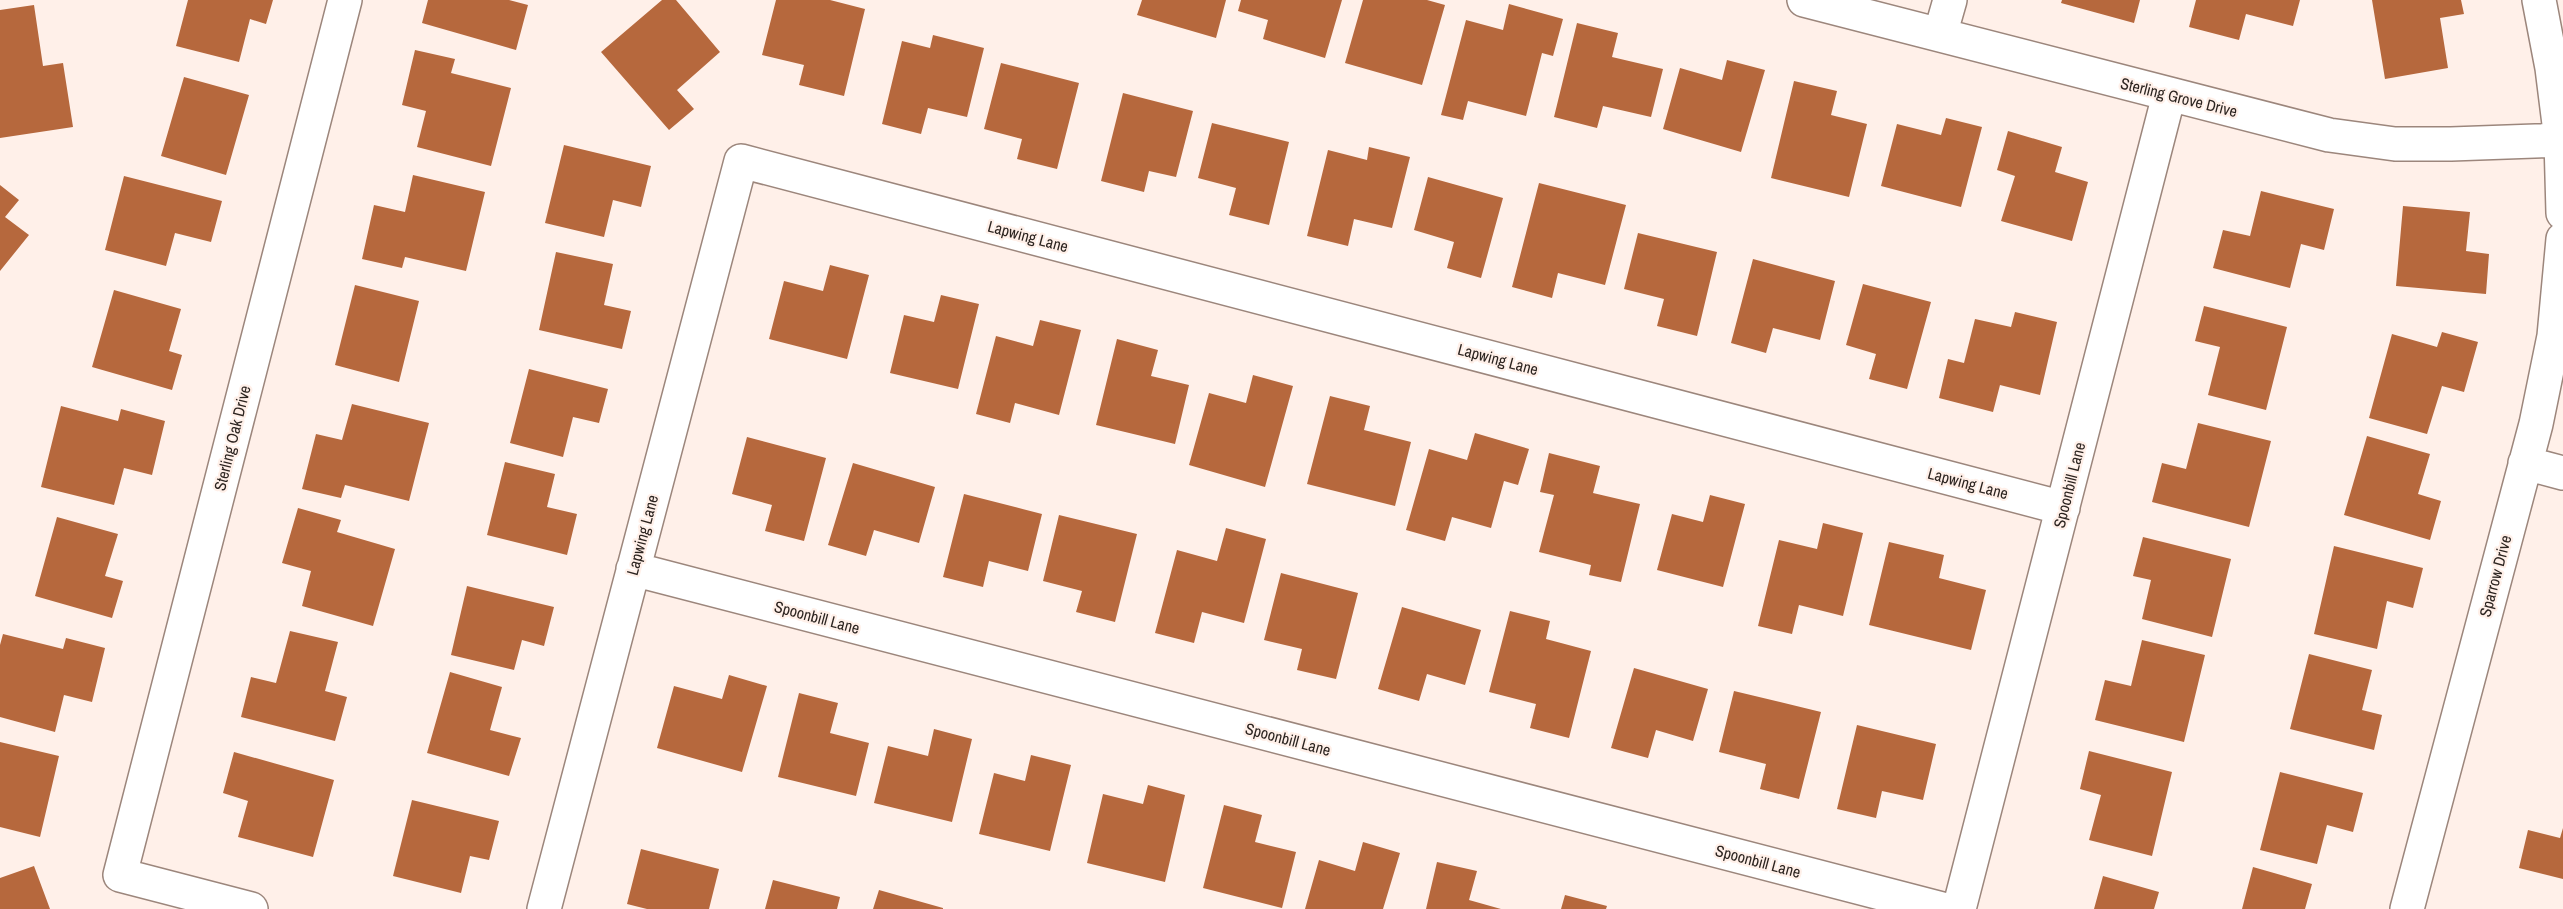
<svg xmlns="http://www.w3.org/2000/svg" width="2563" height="909" font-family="'Archivo Narrow',sans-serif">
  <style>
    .building { fill: #b6683d }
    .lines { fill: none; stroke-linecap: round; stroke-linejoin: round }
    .street-casing { stroke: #9c867c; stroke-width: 36 }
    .street { stroke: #fff; stroke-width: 33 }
    .labels { text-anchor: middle; stroke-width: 4.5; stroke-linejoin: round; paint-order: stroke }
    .street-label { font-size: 16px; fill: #2c2420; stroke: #fff0e9 }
  </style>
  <rect width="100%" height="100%" fill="#fff0e9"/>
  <path class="building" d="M188 0H273L266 24 250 19 239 62 176 46Z
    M428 0H509L528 5 516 50 422 23Z
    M662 0H676L720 52 677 90 694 109 669 130 601 52Z
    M776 0H830L865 9 844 96 799 85 804 65 762 55Z
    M1142 0H1226L1216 38 1137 15Z
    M1241 0H1342L1325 58 1263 39 1268 20 1238 11Z
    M1363 0H1427L1445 5 1422 85 1345 63Z
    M2062 0H2140L2134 23 2061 3Z
    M2196 0H2300L2293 26 2246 14 2239 40 2189 27Z
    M2372 0H2461L2464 14 2440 18 2448 68 2385 79Z
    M1509 4 1563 19 1553 56 1542 53 1526 116 1468 101 1463 120 1441 115 1466 20 1503 30Z
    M34 5 43 66 63 63 73 127 0 138V10Z
    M1577 23 1618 33 1612 57 1663 69 1651 117 1603 106 1597 128 1554 117Z
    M933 35 984 48 967 117 928 108 921 134 882 124 902 41 930 48Z
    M415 50 455 59 451 73 511 88 491 166 417 147 426 111 402 105Z
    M1727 60 1765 70 1741 152 1663 129 1680 68 1722 80Z
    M1001 63 1079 83 1057 169 1017 159 1022 139 984 129Z
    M184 77 249 95 226 175 161 156Z
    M1794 81 1837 91 1831 115 1867 124 1849 197 1771 178Z
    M1123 93 1193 111 1176 177 1149 171 1144 192 1101 181Z
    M1946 118 1982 127 1961 207 1881 186 1897 124 1941 135Z
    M1212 123 1289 142 1269 225 1229 215 1236 188 1198 178Z
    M2008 131 2062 147 2055 172 2088 182 2072 241 2001 221 2015 176 1997 170Z
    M564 145 651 166 641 207 613 200 604 237 545 223Z
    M1369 147 1410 157 1392 228 1354 219 1348 246 1307 236 1328 150 1367 160Z
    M413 175 485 192 466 271 405 257 402 268 362 259 374 205 405 212Z
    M124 176 222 201 211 242 175 233 166 266 105 250Z
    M1428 177 1503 198 1481 278 1447 268 1454 242 1414 230Z
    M1539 183 1626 205 1605 285 1558 273 1552 298 1512 287Z
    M0 185 19 200 5 217 29 235 0 271Z
    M2261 191 2334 209 2324 250 2301 244 2290 288 2213 268 2223 230 2250 236Z
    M2403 206 2470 212 2466 251 2489 254 2486 294 2396 286Z
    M1638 233 1717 252 1697 336 1657 326 1664 299 1624 289Z
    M556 252 613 264 604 305 631 311 622 349 539 330Z
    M1753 259 1835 281 1820 340 1773 328 1766 353 1731 343Z
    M830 265 869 275 847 359 769 339 784 281 823 291Z
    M1863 284 1931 302 1907 389 1869 379 1876 354 1846 345Z
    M355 285 419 301 399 382 335 365Z
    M114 290 181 309 169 351 182 355 172 390 92 367Z
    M941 295 979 304 958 389 890 373 904 315 934 322Z
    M2204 306 2287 327 2266 410 2208 395 2220 347 2195 341Z
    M2015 312 2057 322 2040 395 2000 385 1993 412 1939 398 1948 359 1964 363 1975 319 2011 327Z
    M1040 320 1081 330 1059 415 1015 403 1010 423 976 414 996 336 1033 346Z
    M2442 332 2478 342 2464 392 2442 386 2427 434 2369 418 2392 334 2437 347Z
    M1117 339 1158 350 1151 376 1189 385 1175 444 1096 425Z
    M529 369 608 389 599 423 573 417 563 457 510 443Z
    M1253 375 1293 386 1265 487 1189 465 1209 393 1246 403Z
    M1330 396 1370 406 1364 430 1411 442 1395 506 1307 484Z
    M352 404 429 423 409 501 345 485 341 498 302 489 316 434 342 440Z
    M61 406 118 421 121 409 165 421 152 475 124 468 114 505 41 487Z
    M2198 423 2271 441 2249 527 2152 502 2162 463 2186 469Z
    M1475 433 1529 449 1518 485 1504 481 1491 528 1452 517 1445 541 1406 530 1429 449 1467 460Z
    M2367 436 2430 454 2418 494 2441 501 2430 540 2344 515Z
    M747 437 826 458 804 541 765 531 772 505 732 494Z
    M1549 453 1600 466 1593 493 1640 504 1621 582 1589 575 1591 565 1539 552 1554 495 1540 492Z
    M505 462 555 474 547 507 577 514 567 555 487 535Z
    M853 463 935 487 919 543 874 530 866 556 828 545Z
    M964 494 1042 514 1028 571 989 561 983 587 943 577Z
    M1710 495 1745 504 1723 587 1657 570 1672 514 1703 522Z
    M298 508 341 520 337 532 395 549 373 626 302 606 311 571 282 563Z
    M1059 515 1137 534 1115 622 1076 612 1082 591 1043 581Z
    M57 517 118 534 105 576 123 581 112 618 35 596Z
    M1823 523 1863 533 1843 616 1799 605 1792 634 1758 626 1779 540 1817 549Z
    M1226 528 1266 539 1244 623 1202 612 1194 643 1155 633 1177 550 1217 561Z
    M2143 537 2231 559 2212 637 2142 619 2151 580 2133 576Z
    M1889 542 1944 555 1939 578 1986 590 1971 650 1869 625Z
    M2334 546 2423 568 2413 608 2387 601 2377 649 2314 634Z
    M1281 573 1358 593 1336 679 1297 670 1302 649 1264 640Z
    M467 586 554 607 544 646 522 640 514 670 451 655Z
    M1402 607 1481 630 1465 685 1427 674 1419 701 1378 689Z
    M1510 611 1550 621 1546 639 1591 651 1569 738 1530 728 1536 704 1489 692Z
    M290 631 338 642 325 691 347 697 335 741 241 717 251 677 276 683Z
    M3 634 63 649 66 638 105 648 92 702 64 695 55 732 0 717V645Z
    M2142 640 2205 655 2184 742 2095 720 2105 680 2131 686Z
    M2309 654 2372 670 2362 710 2382 715 2374 750 2290 729Z
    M1634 668 1708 689 1693 741 1656 730 1648 758 1611 748Z
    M450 672 502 687 490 730 521 738 509 776 427 753Z
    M729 675 767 686 742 772 657 748 674 686 722 699Z
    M1734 691 1821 712 1799 799 1760 789 1766 764 1719 752Z
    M799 693 838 703 830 733 869 743 856 796 778 777Z
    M1857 725 1936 744 1923 800 1882 791 1876 818 1837 809Z
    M934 729 972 739 952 822 874 803 888 746 928 756Z
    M0 742 59 756 40 837 0 827Z
    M2089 751 2172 772 2152 856 2089 840 2101 795 2080 789Z
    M234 752 334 780 313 857 238 837 248 801 223 793Z
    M1031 755 1071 765 1050 851 979 834 994 773 1025 781Z
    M2280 772 2363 793 2353 832 2327 825 2317 864 2260 850Z
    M1148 785 1185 795 1165 882 1087 863 1103 794 1143 804Z
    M412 800 499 821 489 860 470 856 461 893 393 876Z
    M1224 805 1262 815 1255 842 1296 852 1282 908 1203 888Z
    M2563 828V879L2519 868 2528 830 2560 838Z
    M1363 842 1400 853 1383 909H1305L1319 860 1355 871Z
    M641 849 719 869 709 909H647L627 904Z
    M1437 862 1477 871 1469 900 1501 909H1426Z
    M34 866 50 909H0V878Z
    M2253 867 2312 884 2305 909H2242Z
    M2103 876 2159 892 2154 909H2094Z
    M773 880 840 897 837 909H765Z
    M879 890 943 908V909H873Z
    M1565 895 1607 906 1606 909H1561Z"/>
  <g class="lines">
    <defs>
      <path id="street" d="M1804 0 2329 135 2395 144H2451L2561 140
        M2539 0 2552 68 2561 140 2563 213
        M1940 35 1950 0
        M2525 463 2563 473
        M633 569 1942 909
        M251 909 120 875 345 0
        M544 909 741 161 2063 508
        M1959 909 2169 95
        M2407 909 2536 424 2554 336 2563 239"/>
    </defs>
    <use href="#street" class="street-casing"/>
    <use href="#street" class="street"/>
  </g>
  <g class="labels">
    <g class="street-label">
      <text transform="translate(2179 97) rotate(14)" y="6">Sterling Grove Drive</text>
      <text transform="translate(1028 236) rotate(15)" y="6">Lapwing Lane</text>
      <text transform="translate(1498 359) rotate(15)" y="6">Lapwing Lane</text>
      <text transform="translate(232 438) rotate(-76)" y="6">Sterling Oak Drive</text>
      <text transform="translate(1968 483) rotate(15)" y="6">Lapwing Lane</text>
      <text transform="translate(2069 485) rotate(-76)" y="6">Spoonbill Lane</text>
      <text transform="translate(642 535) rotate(-75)" y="6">Lapwing Lane</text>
      <text transform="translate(2495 576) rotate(-75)" y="6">Sparrow Drive</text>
      <text transform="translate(817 617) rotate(15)" y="6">Spoonbill Lane</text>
      <text transform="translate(1288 739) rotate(15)" y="6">Spoonbill Lane</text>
      <text transform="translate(1758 861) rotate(15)" y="6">Spoonbill Lane</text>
    </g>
  </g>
</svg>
